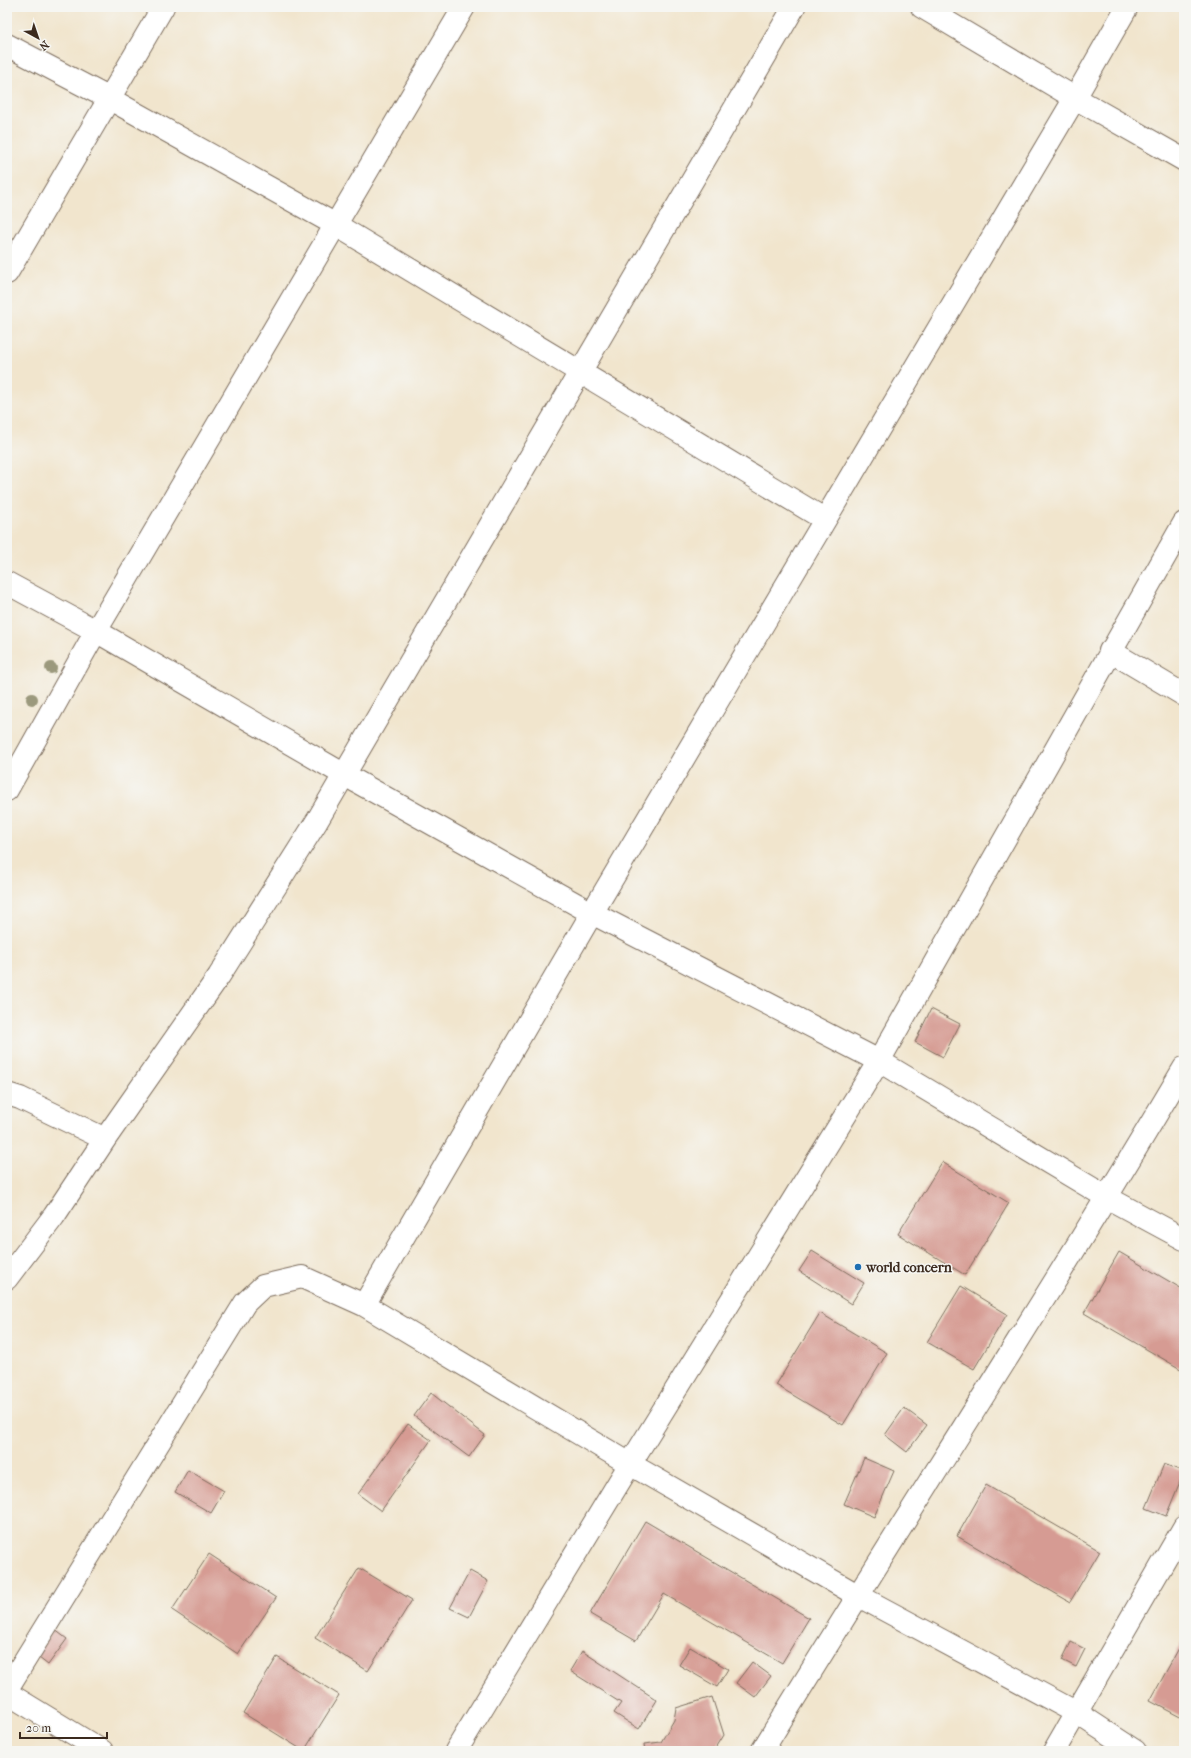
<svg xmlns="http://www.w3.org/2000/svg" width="1191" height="1758" font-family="'IM FELL French Canon',serif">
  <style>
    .building { fill: #d69b93 }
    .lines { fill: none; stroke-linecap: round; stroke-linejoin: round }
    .minor-casing { stroke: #7b6b5b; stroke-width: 24 }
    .major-casing { stroke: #7b6b5b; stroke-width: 24 }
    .minor { stroke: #fff; stroke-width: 22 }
    .major { stroke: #fff; stroke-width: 22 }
    .tree { fill: #9b997d }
    .poi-dot { fill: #1f6fb2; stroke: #f6f6f2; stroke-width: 1.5 }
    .labels { text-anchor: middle; stroke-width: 3; stroke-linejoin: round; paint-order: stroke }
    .poi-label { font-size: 14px; font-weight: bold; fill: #3b2a1e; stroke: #f6f6f2; text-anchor: start }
  </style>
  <rect width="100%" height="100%" fill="#f6f6f2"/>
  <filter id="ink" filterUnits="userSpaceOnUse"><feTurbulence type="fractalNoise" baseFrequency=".025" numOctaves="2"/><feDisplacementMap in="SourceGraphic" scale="8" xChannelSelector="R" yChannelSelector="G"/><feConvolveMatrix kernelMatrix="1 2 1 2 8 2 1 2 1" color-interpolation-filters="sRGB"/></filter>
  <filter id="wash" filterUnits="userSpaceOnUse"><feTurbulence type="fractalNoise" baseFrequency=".012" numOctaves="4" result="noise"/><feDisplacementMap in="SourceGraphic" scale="16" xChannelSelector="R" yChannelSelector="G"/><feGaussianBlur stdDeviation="0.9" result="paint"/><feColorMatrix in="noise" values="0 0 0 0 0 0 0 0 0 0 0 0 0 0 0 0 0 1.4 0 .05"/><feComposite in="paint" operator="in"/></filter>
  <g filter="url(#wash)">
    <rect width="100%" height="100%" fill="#f1e5cd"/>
    <g id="blocks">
      <path class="building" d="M931 1009 960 1024 943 1057 915 1042Z
        M942 1162 1009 1203 965 1275 898 1234Z
        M812 1251 864 1283 851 1304 799 1271Z
        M1119 1252 1184 1290V1371L1084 1313Z
        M961 1286 1007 1314 974 1369 927 1342Z
        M820 1313 887 1353 843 1425 776 1385Z
        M431 1393 485 1435 469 1457 414 1416Z
        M904 1408 927 1425 907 1452 885 1435Z
        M408 1424 431 1440 381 1511 358 1494Z
        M864 1458 894 1471 874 1517 844 1504Z
        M1164 1464 1184 1472 1166 1516 1146 1508Z
        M188 1470 224 1491 211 1513 175 1492Z
        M986 1485 1100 1551 1070 1602 957 1536Z
        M645 1521 809 1618 782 1663 664 1594 636 1641 590 1614Z
        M209 1554 276 1598 238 1654 172 1610Z
        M359 1568 412 1600 368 1671 315 1638Z
        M470 1571 488 1581 469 1617 450 1608Z
        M54 1629 67 1639 48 1665 34 1654Z
        M1184 1639V1719L1150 1701Z
        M1071 1642 1085 1649 1076 1667 1062 1660Z
        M690 1647 728 1669 717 1687 679 1665Z
        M582 1651 657 1700 639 1729 614 1713 621 1703 570 1671Z
        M277 1657 339 1695 304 1751 243 1713Z
        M752 1662 771 1676 755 1697 736 1683Z
        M712 1697 724 1735 714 1751H645L644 1744 661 1742 674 1720 676 1708Z"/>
    </g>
  </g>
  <g filter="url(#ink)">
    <use href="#blocks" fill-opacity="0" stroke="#7b6b5b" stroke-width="1"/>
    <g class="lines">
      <defs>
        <path id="minor" d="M922 7 1075 98 1184 160
          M7 45 110 99 336 225 824 519
          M7 273 163 7
          M7 583 96 631 343 774 592 913 879 1061 1108 1198 1184 1239
          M1110 651 1184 695
          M7 790 96 631 464 7
          M7 1094 20 1098 105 1139
          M7 1278 54 1216 105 1139 219 976 317 821 794 7
          M364 1305 592 913 1075 98 1127 7
          M7 1689 245 1303 263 1286 302 1277 364 1305 630 1464 857 1595 1077 1713 1135 1751
          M7 1693 102 1751
          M762 1751C901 1523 1048 1299 1184 1068
          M1054 1751 1184 1527"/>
        <path id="major" d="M456 1751 630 1464 879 1061 1184 523"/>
      </defs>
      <use href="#minor" class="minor-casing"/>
      <use href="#major" class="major-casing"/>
      <use href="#minor" class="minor"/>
      <use href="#major" class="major"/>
    </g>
    <g class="tree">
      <circle cx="51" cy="668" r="6"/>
      <circle cx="32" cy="699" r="6"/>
    </g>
  </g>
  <circle class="poi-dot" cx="858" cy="1267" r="4"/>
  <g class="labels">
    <g class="poi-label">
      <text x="866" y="1272">world concern</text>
    </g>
  </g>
  <rect width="1191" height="1758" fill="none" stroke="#f6f6f2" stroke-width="24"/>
  <g transform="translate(38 38) rotate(140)" stroke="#f6f6f2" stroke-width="3" paint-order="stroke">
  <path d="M0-3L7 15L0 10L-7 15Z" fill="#3b2a1e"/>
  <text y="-6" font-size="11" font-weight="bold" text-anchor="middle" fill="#3b2a1e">N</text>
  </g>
  <path d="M20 1732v6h87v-6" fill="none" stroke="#3b2a1e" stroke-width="2"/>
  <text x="26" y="1732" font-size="12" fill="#3b2a1e" stroke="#f6f6f2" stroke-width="3" paint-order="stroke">20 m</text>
</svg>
